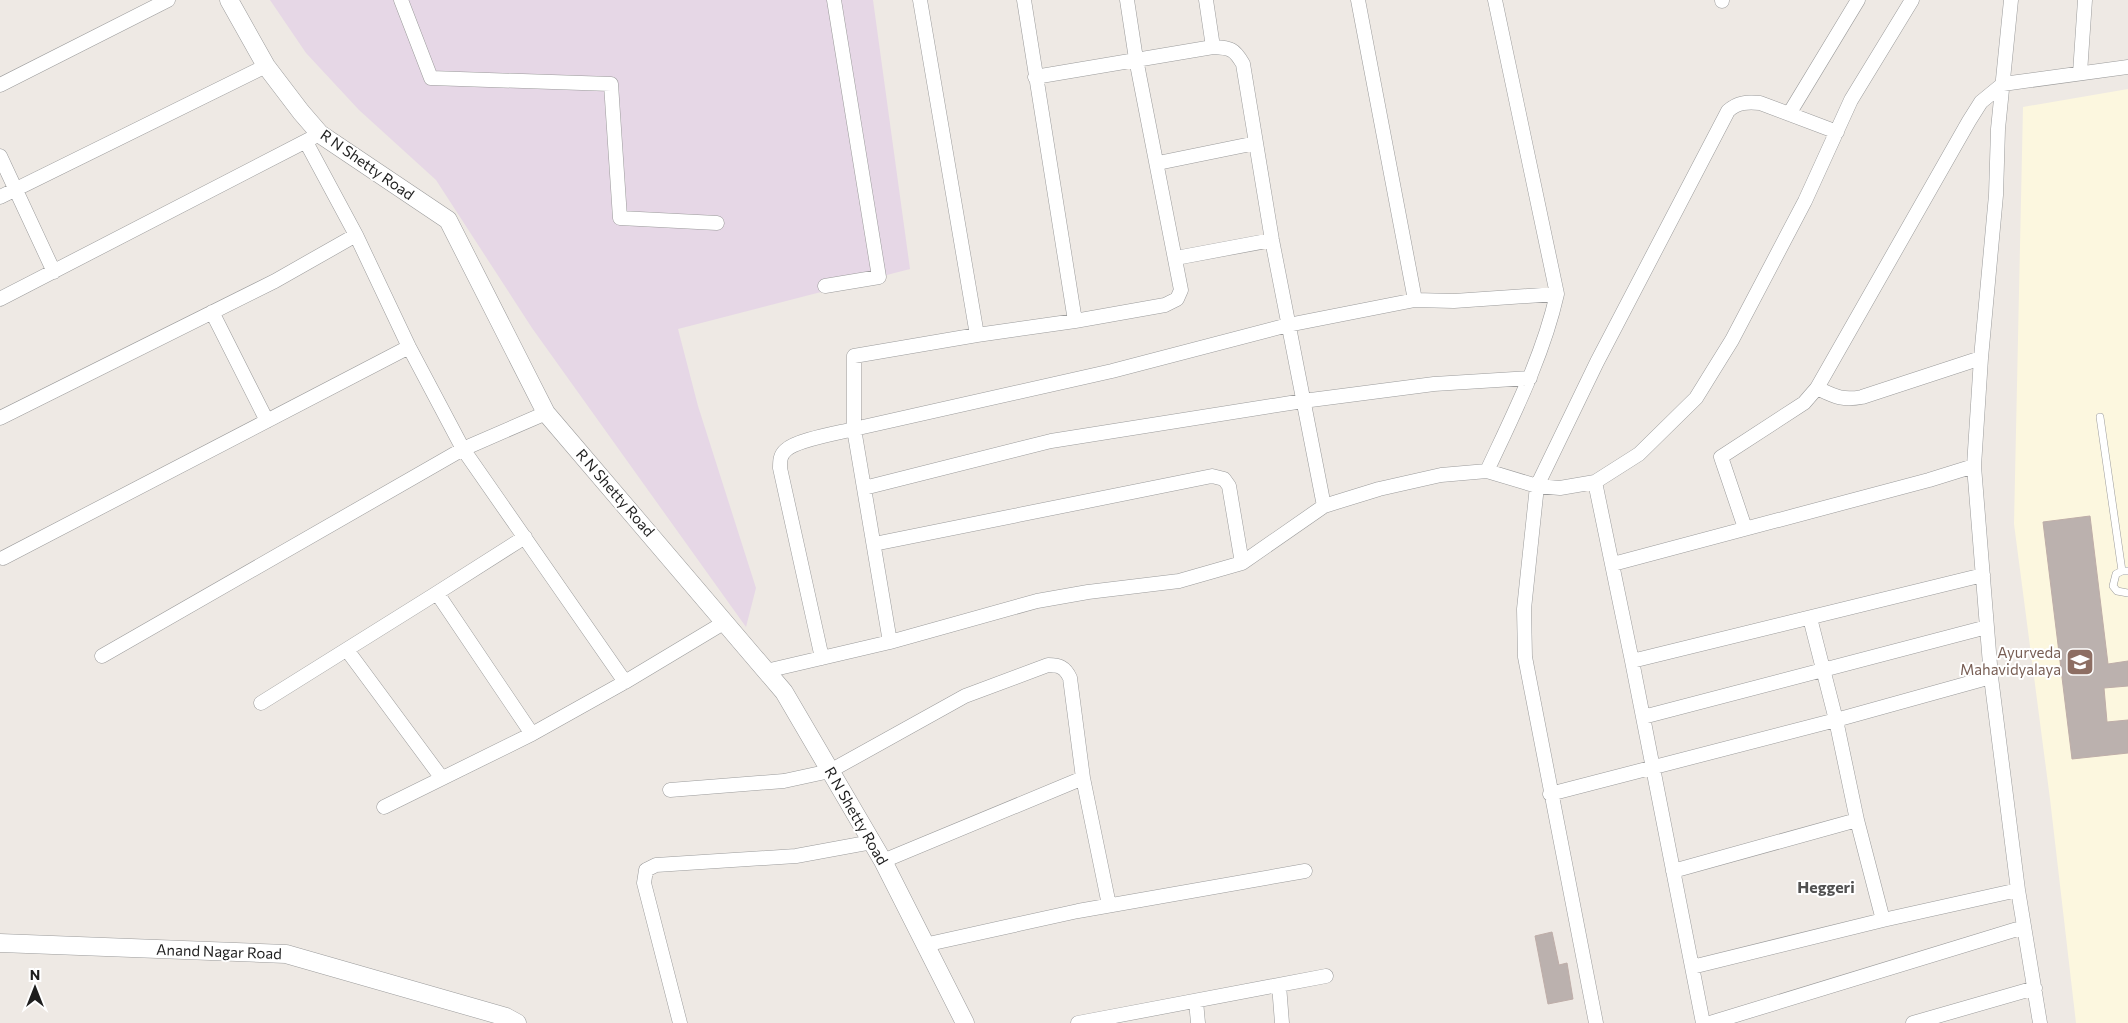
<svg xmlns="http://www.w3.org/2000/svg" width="2128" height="1023" font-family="Commissioner,sans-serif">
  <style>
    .industrial { fill: #e6d7e6 }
    .education { fill: #fcf7df }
    .building { fill: #bbb1ae; stroke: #beada8 }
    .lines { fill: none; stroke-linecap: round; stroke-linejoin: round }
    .service-casing { stroke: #9b9b9b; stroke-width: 8 }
    .minor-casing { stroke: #9b9b9b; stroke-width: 15 }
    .tertiary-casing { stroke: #9b9b9b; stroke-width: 19 }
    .service { stroke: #fff; stroke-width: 7 }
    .minor { stroke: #fff; stroke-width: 14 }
    .tertiary { stroke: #fff; stroke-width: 18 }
    .labels { text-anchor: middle; stroke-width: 4; stroke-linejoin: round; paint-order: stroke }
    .street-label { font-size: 15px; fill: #1e1e1e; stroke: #fff }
    .education-label { font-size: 15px; fill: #785e54; stroke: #fff; text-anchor: end }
    .neighbourhood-label { font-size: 16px; font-weight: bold; fill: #515151; stroke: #fff }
  </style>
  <rect width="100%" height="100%" fill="#eee9e4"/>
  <path class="industrial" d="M270 0H873L910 269 678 329 698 406 756 588 746 627 532 328 436 180 359 110 306 53Z"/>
  <path class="education" d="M2128 89V1023H2076L2050 799 2014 524 2023 107Z"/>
  <path class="building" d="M2090 516 2108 664 2128 661V686L2104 688 2107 722 2128 720V753L2072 759 2043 522Z
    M1552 932 1559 965 1567 963 1573 999 1548 1004 1535 936Z"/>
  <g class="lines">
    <defs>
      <path id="service" d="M2100 417 2122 571
        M2128 571H2122L2116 574 2113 586 2117 591 2128 593"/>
      <path id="minor" d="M401 0 431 78 611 84 620 218 717 223
        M1024 0 1075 321
        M1206 0 1213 47
        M1358 0 1415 300
        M1722 0V1
        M2011 0 1998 129 1996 195 1981 358 1974 466 1991 677 2018 890 2040 1023
        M2080 73 2085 0
        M1035 77 1213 47C1230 48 1234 48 1243 64L1272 240 1324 506
        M0 85 168 0
        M1789 114 1858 0
        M306 142 356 235 409 347 463 449 625 682
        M0 156 54 272
        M1158 163 1256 143
        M0 197 266 66
        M1176 258 1272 240
        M825 286 879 277 834 0
        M0 299 312 138
        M212 312 267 421
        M977 335 1075 321 1165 305 1177 299 1181 290 1136 59 1127 0
        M1817 388C1834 396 1842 401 1862 397L1981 358
        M0 418 275 281 356 235
        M1487 471C1514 413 1543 356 1557 294L1495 0
        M1595 482 1632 661 1703 1023
        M864 488 1051 441 1303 401 1434 384 1530 378
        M1745 528 1721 457 1804 403 1817 388 1969 121 1981 102 2003 84 2128 67
        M874 544 1212 476 1224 479 1229 486 1242 563
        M3 558 409 347
        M1613 564 1929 480 1974 466
        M437 593 525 537
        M1810 618 1836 720 1857 820
        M890 642 1037 601 1088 592 1179 581 1242 563 1324 506 1379 489 1441 475 1487 471 1537 486 1560 488 1595 482 1639 454 1696 398 1732 340 1805 201 1851 100 1912 0
        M347 650 441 777
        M102 656 463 449 546 413
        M822 658 780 468C780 461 780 455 786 450 796 440 838 433 854 429V356L977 335 920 0
        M1632 661 1983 575
        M766 671 890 642 854 429 1112 371 1288 325 1415 300 1454 301 1557 294
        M261 703 437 593 532 734
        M1643 717 1987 627
        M670 790 784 781 830 771 965 696 1048 665C1059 665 1065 667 1070 678L1083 778 1109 905
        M1550 794 1836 720 1991 677
        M384 807 532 734 625 682 725 622
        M883 861 1083 778
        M1673 871 1857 820 1883 920
        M924 945 1078 911 1305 871
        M1692 967 1883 920 2018 890
        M1279 985 1282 1023
        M1196 1001 1198 1023
        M680 1023 644 883 646 870 656 865 796 856 872 842
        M1078 1023 1326 976
        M1596 1023 1525 657 1524 609 1537 486 1597 362 1728 111C1738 102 1747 102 1760 103L1837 132
        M1710 1023 2024 927
        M1913 1023 2035 988"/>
      <path id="tertiary" d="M229 0 266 66 301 112 320 134 448 220 546 413 784 692 883 861 965 1023
        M0 943 286 954 506 1017 517 1023"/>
    </defs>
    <use href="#service" class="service-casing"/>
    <use href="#minor" class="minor-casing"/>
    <use href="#tertiary" class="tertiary-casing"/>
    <use href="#service" class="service"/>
    <use href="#minor" class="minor"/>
    <use href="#tertiary" class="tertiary"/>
  </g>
  <defs>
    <symbol id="university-square" viewBox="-11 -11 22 22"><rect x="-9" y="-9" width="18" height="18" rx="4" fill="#8d6e63" stroke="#fff"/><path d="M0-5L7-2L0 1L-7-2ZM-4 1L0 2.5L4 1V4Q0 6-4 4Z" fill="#fff"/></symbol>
  </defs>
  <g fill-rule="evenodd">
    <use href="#university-square" x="2064" y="646" width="32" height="32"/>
  </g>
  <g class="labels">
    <g class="street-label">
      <text transform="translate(367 165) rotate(35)" y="5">R N Shetty Road</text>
      <text transform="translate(615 493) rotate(49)" y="5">R N Shetty Road</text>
      <text transform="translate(856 816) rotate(60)" y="5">R N Shetty Road</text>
      <text transform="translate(219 952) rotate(2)" y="5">Anand Nagar Road</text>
    </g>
    <g class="education-label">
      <text x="2061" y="658">Ayurveda<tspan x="2061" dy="17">Mahavidyalaya</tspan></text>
    </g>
    <g class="neighbourhood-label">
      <text x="1826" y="893">Heggeri</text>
    </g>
  </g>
  <g transform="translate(35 988)" stroke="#ffffff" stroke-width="4" paint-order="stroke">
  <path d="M0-4L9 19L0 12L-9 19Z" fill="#1e1e1e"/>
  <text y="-8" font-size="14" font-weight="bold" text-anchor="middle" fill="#1e1e1e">N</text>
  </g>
</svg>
